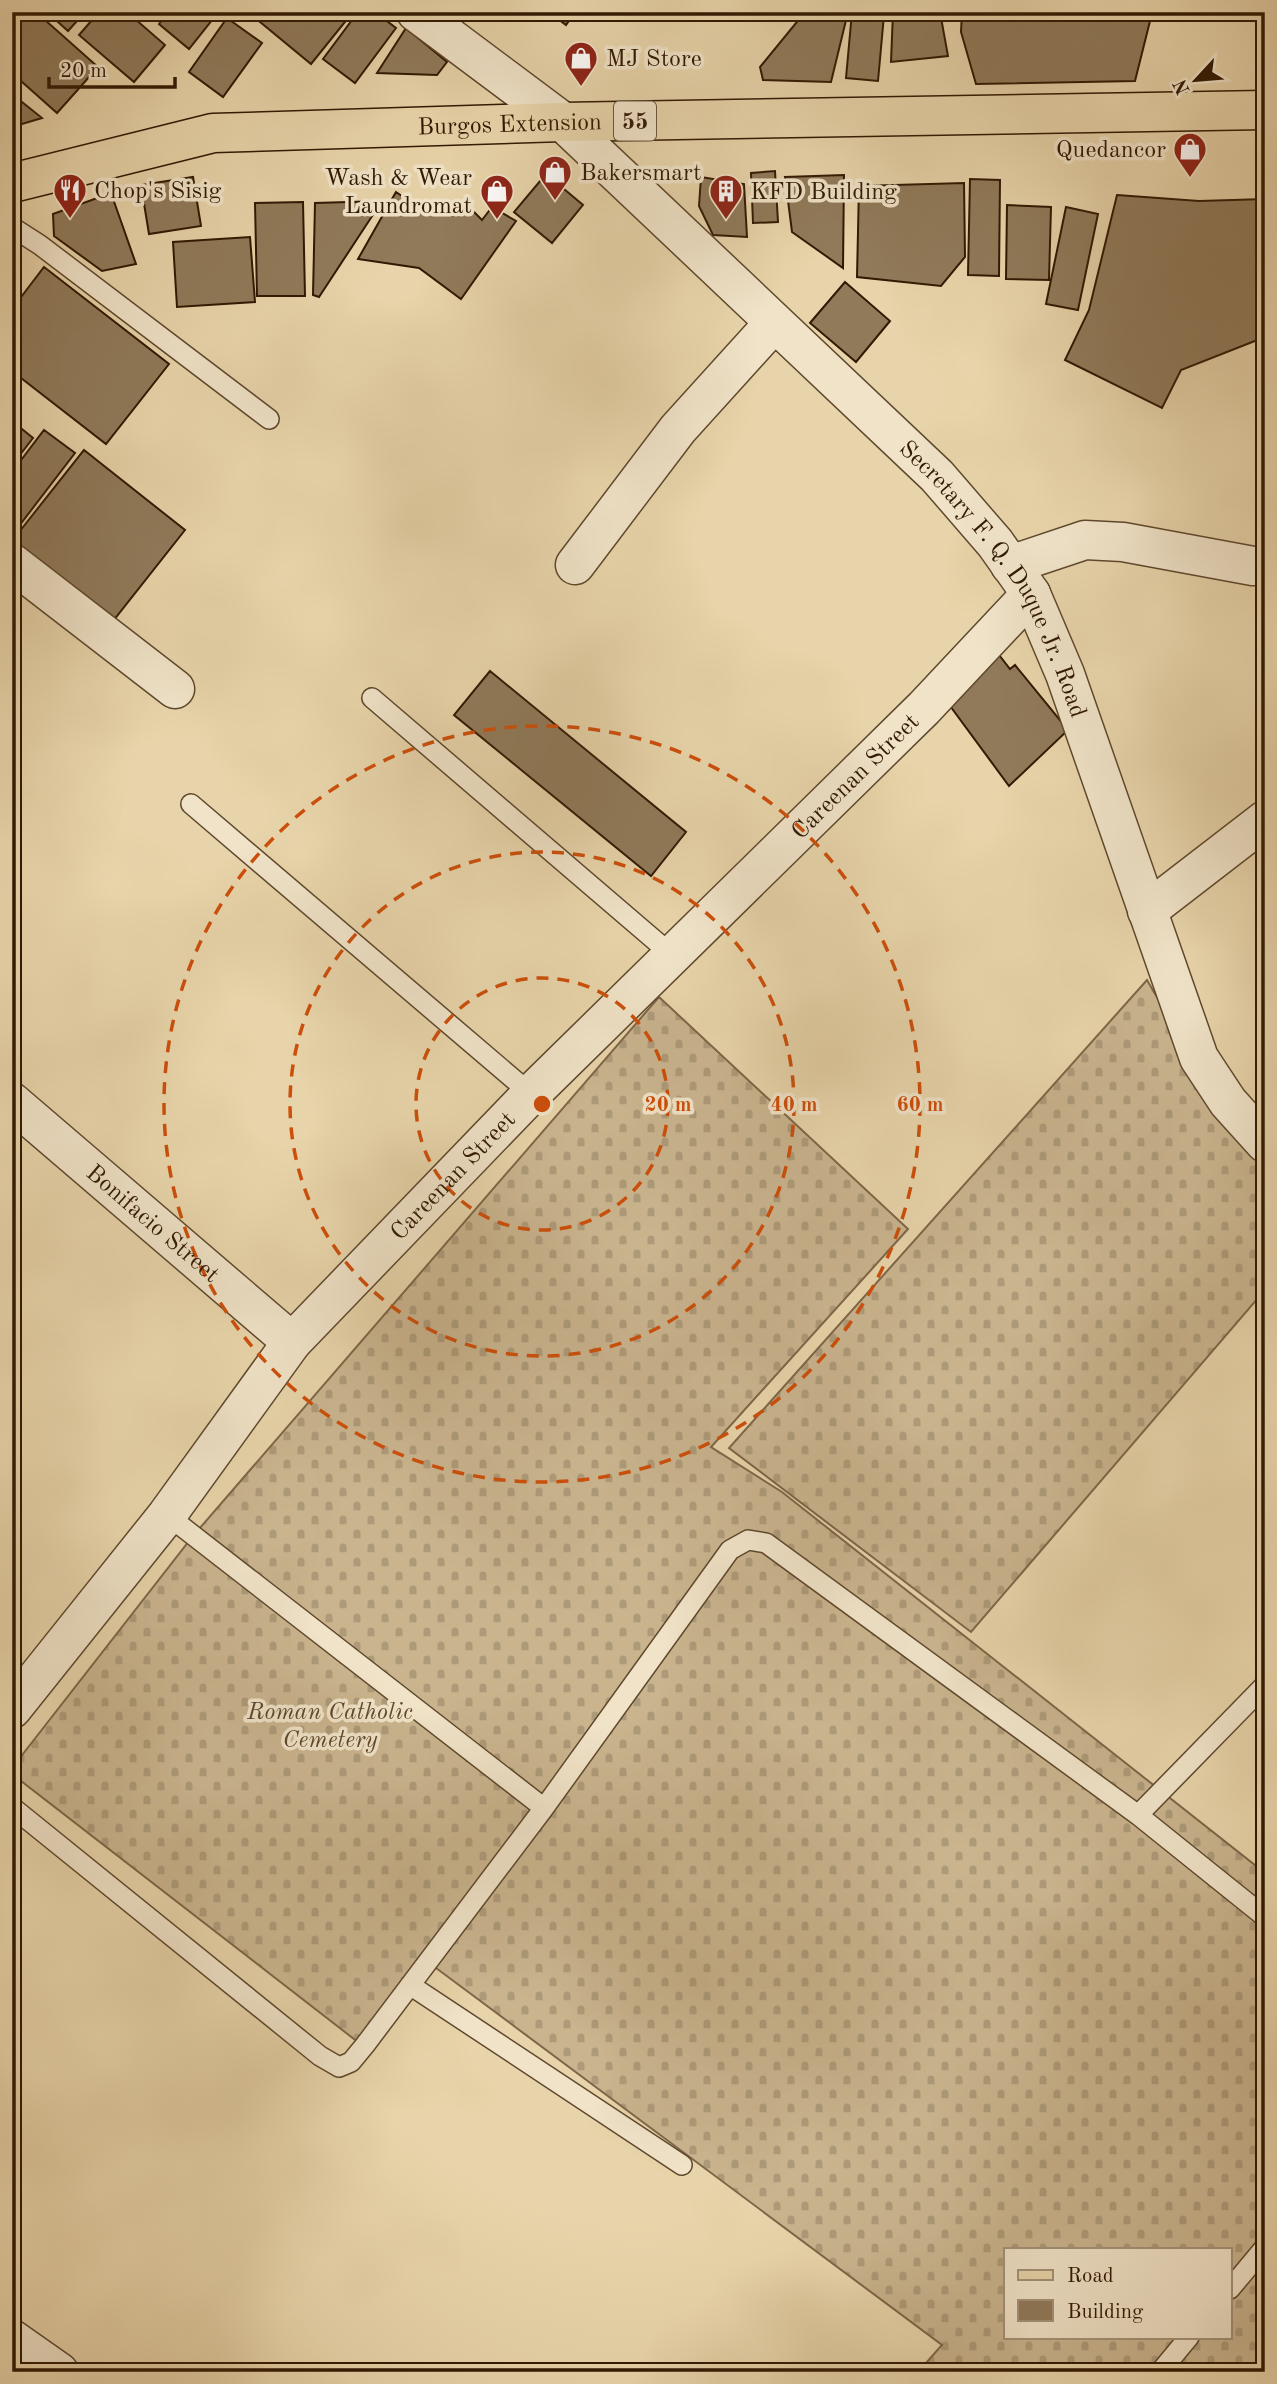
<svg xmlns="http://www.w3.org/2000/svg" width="1277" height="2384" font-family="'Old Standard TT',serif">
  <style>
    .cemetery { fill: url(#cemetery-stones); stroke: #7d6648; stroke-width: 2; fill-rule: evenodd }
    .building { fill: #907a5a; stroke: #311903; stroke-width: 2 }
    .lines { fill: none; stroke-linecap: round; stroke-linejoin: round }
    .service-casing { stroke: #5f482d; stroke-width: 22 }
    .minor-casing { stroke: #5f482d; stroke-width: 41 }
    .primary-casing { stroke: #311903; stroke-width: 41 }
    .service { stroke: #f0e3c8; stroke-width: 19 }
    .minor { stroke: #f0e3c8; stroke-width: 38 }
    .primary { stroke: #e8d4aa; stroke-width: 38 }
    .ring { fill: none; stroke: #cd4f0b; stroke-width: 3.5; stroke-dasharray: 12 9 }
    .labels { text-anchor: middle; stroke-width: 7; stroke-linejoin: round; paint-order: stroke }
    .shield { fill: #f0e3c8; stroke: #6a563e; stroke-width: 2 }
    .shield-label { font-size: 23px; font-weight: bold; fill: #311903 }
    .poi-label { font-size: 24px; fill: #311903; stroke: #f0e3c8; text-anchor: start }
    .street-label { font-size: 24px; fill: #311903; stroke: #f0e3c8 }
    .park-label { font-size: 24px; font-style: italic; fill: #5f482d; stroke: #f0e3c8 }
    .centre { fill: #cd4f0b; stroke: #f0e3c8; stroke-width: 3.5 }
    .ring-label { font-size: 21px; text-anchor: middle; font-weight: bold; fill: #cd4f0b; stroke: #f0e3c8; stroke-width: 7; stroke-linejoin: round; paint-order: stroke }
  </style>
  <defs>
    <pattern id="cemetery-stones" width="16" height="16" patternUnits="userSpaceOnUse" patternTransform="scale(1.75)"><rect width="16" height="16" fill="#c9b48e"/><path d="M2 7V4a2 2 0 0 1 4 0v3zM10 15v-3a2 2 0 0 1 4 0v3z" fill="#ad9a79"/></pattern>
  </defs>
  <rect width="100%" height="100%" fill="#e8d4aa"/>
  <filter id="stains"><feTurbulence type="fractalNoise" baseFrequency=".00286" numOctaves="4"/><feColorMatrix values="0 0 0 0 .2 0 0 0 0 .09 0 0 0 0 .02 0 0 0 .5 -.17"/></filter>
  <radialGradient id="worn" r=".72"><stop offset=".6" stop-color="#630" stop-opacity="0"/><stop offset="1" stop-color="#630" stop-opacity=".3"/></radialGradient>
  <path class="cemetery" d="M1147 980 1220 1106 1265 1158V1290L971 1632 729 1448Z
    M659 997 908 1229 711 1447 782 1492 1265 1873V2372H918L942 2345 432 1965 363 2046 12 1774V1768L193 1536ZM1006 2249H1230V2337H1006Z"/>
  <path class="building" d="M12 12H36L98 67 57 113 12 73Z
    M47 12H85L68 31Z
    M99 12H127L165 45 134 82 79 35Z
    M168 12H203L212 20 189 49 159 24Z
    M248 12H353L311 64Z
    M358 12H375L396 28 355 83 323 59Z
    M549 12H575L566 25Z
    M805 12H848L831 82 763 80 760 67Z
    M852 12 884 15 878 81 846 78Z
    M893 12H940L948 56 891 62Z
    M962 12H1138L1151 17 1135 81 976 84 961 32Z
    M227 18 262 43 223 97 189 72Z
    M406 28 447 62 437 75 377 73Z
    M12 94 42 118 12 127Z
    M775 171 778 222 753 223 751 173Z
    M546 174 583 205 552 243 514 212Z
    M844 175 843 268 792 232 785 177Z
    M193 177 201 226 149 234 141 185Z
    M701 177 744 184 747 237 713 235 699 206Z
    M970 179 1000 180 999 276 968 275Z
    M964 183 965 257 941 286 857 277 859 186Z
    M396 192 423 210 429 201 452 216 465 203 482 220 492 207 516 221 461 299 419 268 358 259Z
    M111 193 136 264 102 271 54 236 53 214Z
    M1117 195 1199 201 1265 199V337L1181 370 1162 408 1065 360 1089 310Z
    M382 201 319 297 313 295 315 203Z
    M303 202 305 296H257L255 203Z
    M1007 205 1051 207 1049 280 1006 279Z
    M1066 207 1098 214 1078 310 1046 304Z
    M250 237 255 302 177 307 173 242Z
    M44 267 169 364 106 444 12 371V309Z
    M845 282 890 321 856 362 810 323Z
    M12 421 33 438 12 465Z
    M44 430 75 453 19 526 12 521V472Z
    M84 450 185 530 113 621 12 541Z
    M996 651 1010 669 1015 665 1068 730 1009 786 942 695Z
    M490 671 686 832 651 876 454 715Z"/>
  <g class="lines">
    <defs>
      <path id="service" d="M12 227 40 245 269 419
        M372 698 672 955
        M191 804 531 1094
        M167 1515 544 1808
        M12 1807 320 2056 339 2067 351 2062 365 2045 544 1808 730 1550 748 1540 766 1543 1138 1815 1265 1917
        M1138 1815 1265 1685
        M410 1985 682 2165
        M1230 2289 1265 2247
        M1160 2372 1189 2337"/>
      <g id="minor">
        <path id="s1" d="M416 12 563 122 937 476 995 543 1031 594 1065 674 1199 1058 1228 1102 1265 1143"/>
        <path d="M12 563 175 689"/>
        <path d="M575 565 678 429 774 323"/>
        <path d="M1010 565 1085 540 1123 542 1253 566H1265"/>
        <path d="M1147 911 1265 820"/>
        <path id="s2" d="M12 1102 292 1342"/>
        <path id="s3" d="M12 1709 167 1515 292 1342 531 1094 924 708 1031 594"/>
        <path d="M12 2339 59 2372"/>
      </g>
      <g id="primary">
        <path id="s4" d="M12 183 213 133 563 122 1265 110"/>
      </g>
    </defs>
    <use href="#service" class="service-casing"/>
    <use href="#minor" class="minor-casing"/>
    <use href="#primary" class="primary-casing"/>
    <use href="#service" class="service"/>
    <use href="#minor" class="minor"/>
    <use href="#primary" class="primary"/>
  </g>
  <g class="ring">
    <circle cx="542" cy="1104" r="126"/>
    <circle cx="542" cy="1104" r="252"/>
    <circle cx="542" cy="1104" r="378"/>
  </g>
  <defs>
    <symbol id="shop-pin" viewBox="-11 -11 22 30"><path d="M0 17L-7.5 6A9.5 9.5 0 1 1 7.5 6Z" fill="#8f2418" stroke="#f0e3c8"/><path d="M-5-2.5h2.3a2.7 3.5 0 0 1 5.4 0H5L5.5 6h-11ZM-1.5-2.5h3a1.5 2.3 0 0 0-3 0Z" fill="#fff"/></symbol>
    <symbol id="restaurant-pin" viewBox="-11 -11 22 30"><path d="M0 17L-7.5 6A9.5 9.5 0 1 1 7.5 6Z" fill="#8f2418" stroke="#f0e3c8"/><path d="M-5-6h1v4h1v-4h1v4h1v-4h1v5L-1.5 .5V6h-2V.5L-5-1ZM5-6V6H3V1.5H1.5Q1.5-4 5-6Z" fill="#fff"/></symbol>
    <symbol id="building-pin" viewBox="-11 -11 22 30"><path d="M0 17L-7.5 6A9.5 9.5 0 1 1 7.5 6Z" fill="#8f2418" stroke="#f0e3c8"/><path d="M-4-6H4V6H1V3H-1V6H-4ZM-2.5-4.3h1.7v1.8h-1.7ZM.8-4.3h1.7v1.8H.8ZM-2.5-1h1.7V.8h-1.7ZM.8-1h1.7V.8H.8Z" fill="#fff"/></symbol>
  </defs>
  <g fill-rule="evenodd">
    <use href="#shop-pin" x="562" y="39" width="38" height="52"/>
    <use href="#shop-pin" x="1171" y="130" width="38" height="52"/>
    <use href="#shop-pin" x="536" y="153" width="38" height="52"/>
    <use href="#restaurant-pin" x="51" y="171" width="38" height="52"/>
    <use href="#shop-pin" x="478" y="172" width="38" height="52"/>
    <use href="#building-pin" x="707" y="172" width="38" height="52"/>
  </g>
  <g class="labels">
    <rect class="shield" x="614" y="101.5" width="42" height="39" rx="5"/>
    <g class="shield-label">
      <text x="635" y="129">55</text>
    </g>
    <g class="poi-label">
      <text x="606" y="66">MJ Store</text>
      <text x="1166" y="157" text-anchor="end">Quedancor</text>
      <text x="580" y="180">Bakersmart</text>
      <text x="472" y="185" text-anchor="end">Wash &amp; Wear<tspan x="472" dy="28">Laundromat</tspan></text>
      <text x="94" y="198">Chop's Sisig</text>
      <text x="750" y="199">KFD Building</text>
    </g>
    <g class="street-label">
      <text dy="8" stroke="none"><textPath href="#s4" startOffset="504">Burgos Extension</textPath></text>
      <text dy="8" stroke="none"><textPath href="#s1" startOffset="817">Secretary F. Q. Duque Jr. Road</textPath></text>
      <text dy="8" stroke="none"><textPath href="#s3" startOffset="1260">Careenan Street</textPath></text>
      <text dy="8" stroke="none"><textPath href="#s3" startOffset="693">Careenan Street</textPath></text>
      <text dy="8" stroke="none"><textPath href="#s2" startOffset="186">Bonifacio Street</textPath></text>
    </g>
    <g class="park-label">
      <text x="330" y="1719">Roman Catholic<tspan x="330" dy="28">Cemetery</tspan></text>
    </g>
  </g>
  <circle cx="542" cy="1104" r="10" class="centre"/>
  <g class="ring-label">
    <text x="668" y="1111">20 m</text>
    <text x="794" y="1111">40 m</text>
    <text x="920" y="1111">60 m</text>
  </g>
  <rect width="1277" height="2384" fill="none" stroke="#e8d4aa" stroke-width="42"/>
  <rect x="14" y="14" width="1249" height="2356" fill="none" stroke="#311903" stroke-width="3.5"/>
  <rect x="21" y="21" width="1235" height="2342" fill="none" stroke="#311903" stroke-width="2"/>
  <rect x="1004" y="2248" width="228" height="91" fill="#f0e3c8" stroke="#a49279" stroke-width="2"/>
  <rect x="1018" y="2270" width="35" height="10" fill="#e8d4aa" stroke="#a49279" stroke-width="2"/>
  <text x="1067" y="2282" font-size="21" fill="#311903">Road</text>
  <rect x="1018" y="2300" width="35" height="21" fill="#907a5a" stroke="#a49279" stroke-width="2"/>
  <text x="1067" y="2318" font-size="21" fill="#311903">Building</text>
  <g transform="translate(1196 80) rotate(244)" stroke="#f0e3c8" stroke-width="5" paint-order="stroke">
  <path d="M0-5L12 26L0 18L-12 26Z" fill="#311903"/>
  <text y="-10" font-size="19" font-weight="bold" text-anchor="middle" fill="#311903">N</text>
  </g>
  <path d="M49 77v10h126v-10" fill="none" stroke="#311903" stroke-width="3.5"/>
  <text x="60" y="77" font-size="21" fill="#311903" stroke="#f0e3c8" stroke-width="5" paint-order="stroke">20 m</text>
  <rect width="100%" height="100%" filter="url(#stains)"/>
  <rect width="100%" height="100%" fill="url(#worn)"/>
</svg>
